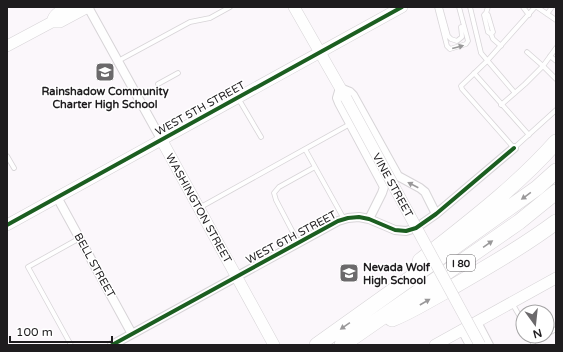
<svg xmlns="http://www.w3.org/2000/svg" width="563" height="352" font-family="'Varela Round',sans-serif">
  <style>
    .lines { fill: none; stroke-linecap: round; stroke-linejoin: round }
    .lane-casing { stroke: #d7d4d7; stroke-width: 5.5 }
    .street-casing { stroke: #d7d4d7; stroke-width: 10 }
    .secondary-casing { stroke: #d7d4d7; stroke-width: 12 }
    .highway-casing { stroke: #d7d4d7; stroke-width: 16 }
    .lane { stroke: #fefefe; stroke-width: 4 }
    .street { stroke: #fefefe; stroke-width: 8 }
    .secondary { stroke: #fefefe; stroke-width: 11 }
    .highway { stroke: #fefefe; stroke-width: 15 }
    .secondary-bridge-casing { stroke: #d7d4d7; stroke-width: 12; stroke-linecap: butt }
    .secondary-bridge { stroke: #fefefe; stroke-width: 11 }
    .cycleway-casing { stroke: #fff; stroke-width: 6 }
    .cycleway { stroke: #1b5e20; stroke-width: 4 }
    .oneway { fill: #999899 }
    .labels { text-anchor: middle; stroke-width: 3; stroke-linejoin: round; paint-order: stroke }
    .shield { fill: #fff; stroke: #626062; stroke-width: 1 }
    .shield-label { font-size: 10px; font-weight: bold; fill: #1e1c1e }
    .poi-label { font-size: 11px; font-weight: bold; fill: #1e1c1e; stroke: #fff }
    .street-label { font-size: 11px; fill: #1e1c1e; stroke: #fff }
  </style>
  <rect width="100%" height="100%" fill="#fbf7fb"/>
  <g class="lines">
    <defs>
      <path id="lane" d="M437 7 447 46 450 49 466 44 468 41 459 7
        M440 7 448 36 451 39 457 41 462 37 461 27
        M470 7 481 53 515 93
        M488 7 486 13 484 15 488 32 491 34
        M523 7 529 15
        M535 7 487 61 461 86 462 89 514 148 556 110
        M537 7 556 20
        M486 13 488 15 493 32 491 34 493 39 501 46
        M547 14 552 7
        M527 52 543 66 556 48
        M550 56 556 61
        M118 61 190 22 210 18 230 7
        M474 73 529 135
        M158 84 178 73
        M238 98 261 137
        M501 105 525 84 543 66 556 79
        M305 149 344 219
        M7 156 14 168
        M199 208 350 124
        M298 242 276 200 274 193 279 187 315 167
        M512 303 523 322
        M547 334 556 329
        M531 336 533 341V345
        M533 341 543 336
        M71 345 28 267 80 238"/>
      <path id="street" d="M88 7 161 139
        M57 197 132 334
        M369 219 382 193 384 187 339 103 337 98 340 88 350 92 353 95 398 176 420 188 425 192 436 214
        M477 322 489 345
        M462 330 470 345
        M112 345 338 221 348 218 359 217 369 219 395 230 406 231 416 228 436 214 514 148"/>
      <path id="secondary" d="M294 7 346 98
        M52 22C54 13 61 11 69 7
        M7 46 52 22H60L88 7
        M161 139 274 345
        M7 225 402 7
        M435 345 556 278"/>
      <path id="highway" d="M420 261C468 223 516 187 556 142
        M392 319C410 312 427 301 444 292 482 270 521 248 556 222
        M317 345 537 188 556 171
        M342 345 519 222 556 192"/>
    </defs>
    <use href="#lane" class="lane-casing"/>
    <use href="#street" class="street-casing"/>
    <use href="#secondary" class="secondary-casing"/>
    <use href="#highway" class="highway-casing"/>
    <use href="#lane" class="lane"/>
    <use href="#street" class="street"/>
    <use href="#secondary" class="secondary"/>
    <use href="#highway" class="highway"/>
    <defs>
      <path id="secondary-bridge" d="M346 98 480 345"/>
    </defs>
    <use href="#secondary-bridge" class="secondary-bridge-casing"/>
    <use href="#secondary-bridge" class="secondary-bridge"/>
    <defs>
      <path id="cycleway" d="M7 225 402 7
        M112 345 338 221 348 218 359 217 369 219 395 230 406 231 416 228 436 214 514 148"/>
    </defs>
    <use href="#cycleway" class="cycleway-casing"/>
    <use href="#cycleway" class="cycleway"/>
  </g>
  <defs><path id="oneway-solid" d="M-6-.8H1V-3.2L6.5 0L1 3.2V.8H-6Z"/></defs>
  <g class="oneway">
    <use href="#oneway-solid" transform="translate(458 47) rotate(-15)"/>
    <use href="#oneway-solid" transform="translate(413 185) rotate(-153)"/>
    <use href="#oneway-solid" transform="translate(526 196) rotate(144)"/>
    <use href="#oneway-solid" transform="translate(488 244) rotate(-35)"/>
    <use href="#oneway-solid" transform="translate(425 302) rotate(-30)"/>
    <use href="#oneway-solid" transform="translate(345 326) rotate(145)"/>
  </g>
  <defs>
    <symbol id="school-square" viewBox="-11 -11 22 22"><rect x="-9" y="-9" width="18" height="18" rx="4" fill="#6b696b" stroke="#fff"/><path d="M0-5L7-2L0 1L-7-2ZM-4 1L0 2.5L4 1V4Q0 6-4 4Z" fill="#fff"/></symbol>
  </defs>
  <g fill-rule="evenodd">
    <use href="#school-square" x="94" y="61" width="22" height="22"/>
    <use href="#school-square" x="338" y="262" width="22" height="22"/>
  </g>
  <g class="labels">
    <rect class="shield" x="447" y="255" width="28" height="16" rx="3"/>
    <g class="shield-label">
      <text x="461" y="267">I 80</text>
    </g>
    <g class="poi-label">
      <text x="105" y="95">Rainshadow Community<tspan x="105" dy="13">Charter High School</tspan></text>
      <text x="363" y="271" text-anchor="start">Nevada Wolf<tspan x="363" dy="13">High School</tspan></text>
    </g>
    <g class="street-label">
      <text transform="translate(200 108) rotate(-29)" y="4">WEST 5TH STREET</text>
      <text transform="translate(393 185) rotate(61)" y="4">VINE STREET</text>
      <text transform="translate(199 208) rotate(61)" y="4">WASHINGTON STREET</text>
      <text transform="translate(291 237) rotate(-28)" y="4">WEST 6TH STREET</text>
      <text transform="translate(95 265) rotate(61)" y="4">BELL STREET</text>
    </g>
  </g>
  <rect width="563" height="352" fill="none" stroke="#1e1c1e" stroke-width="16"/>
  <g transform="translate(535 324) rotate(165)"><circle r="19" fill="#ffffff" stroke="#a5a4a5"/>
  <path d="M0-3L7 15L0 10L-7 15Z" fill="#6b696b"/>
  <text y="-6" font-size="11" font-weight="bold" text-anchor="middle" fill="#1e1c1e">N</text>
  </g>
  <path d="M10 336v6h102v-6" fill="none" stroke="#1e1c1e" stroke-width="2"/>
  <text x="16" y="336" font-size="12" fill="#1e1c1e" stroke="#ffffff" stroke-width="3" paint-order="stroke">100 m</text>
</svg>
